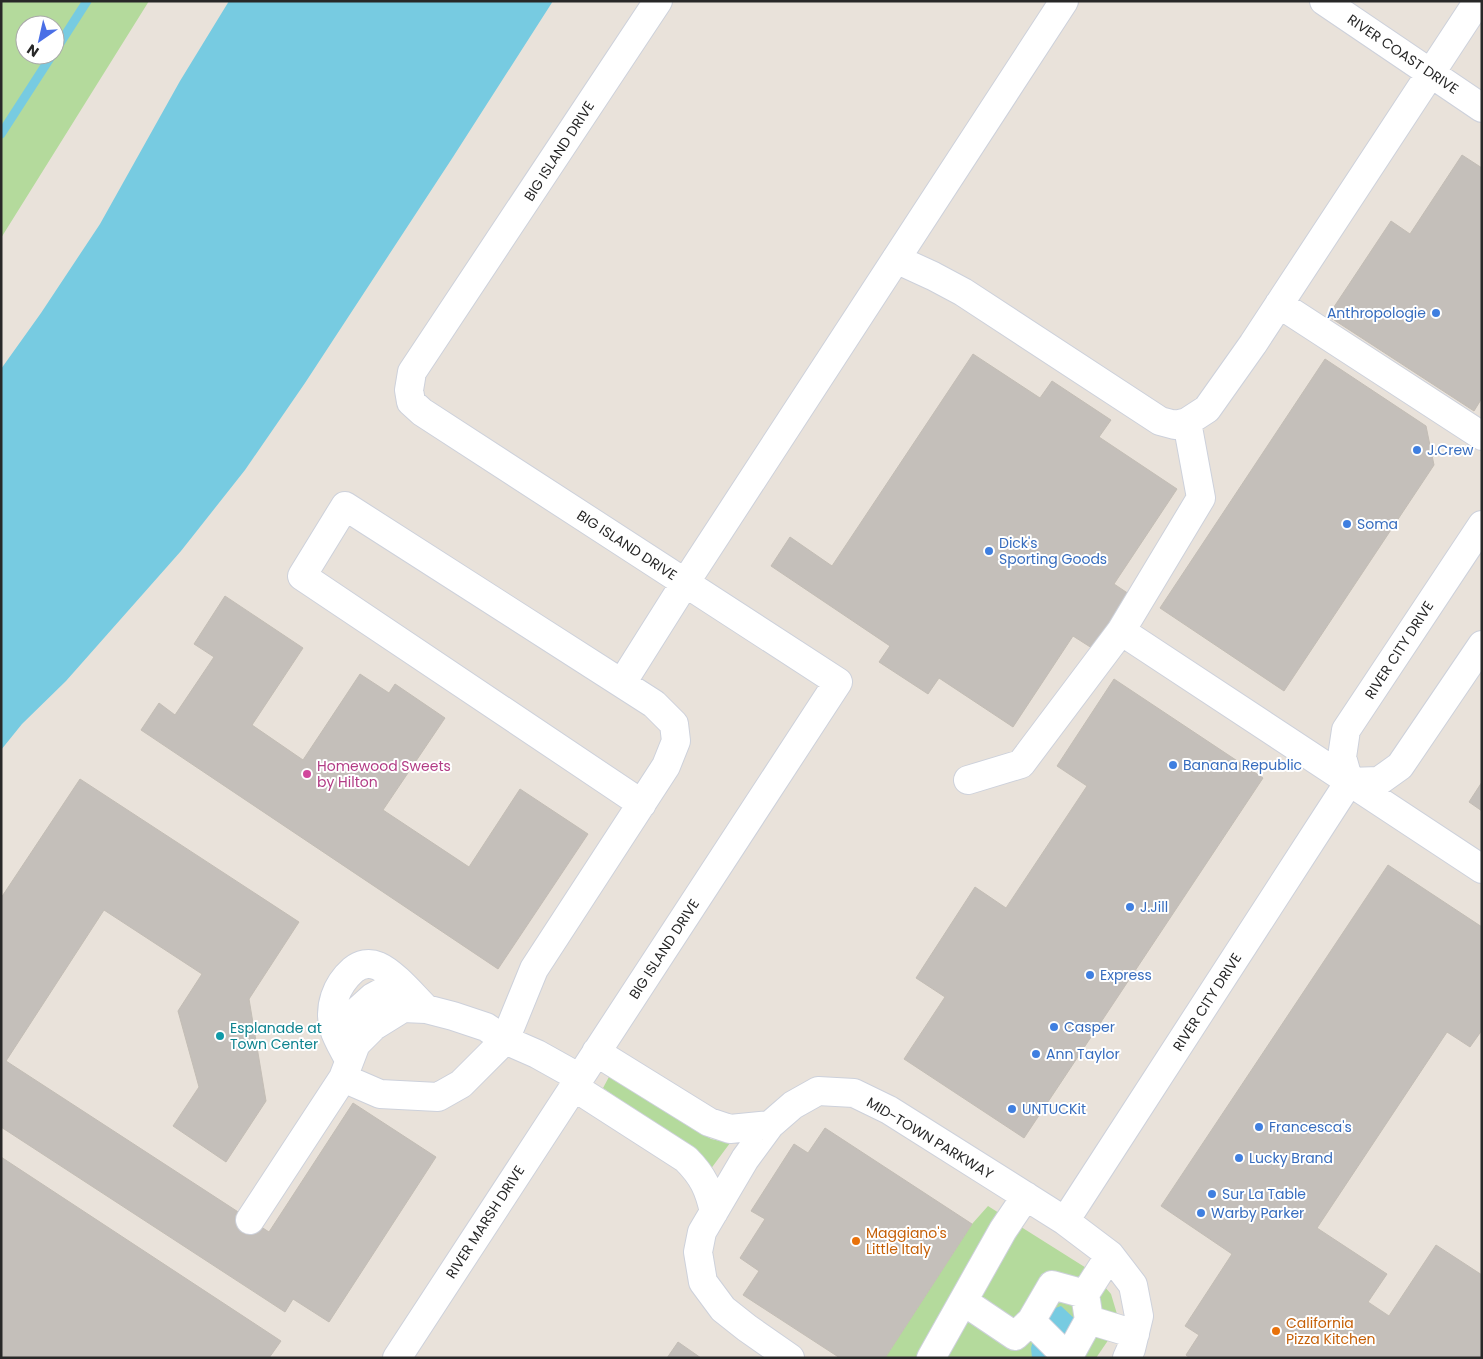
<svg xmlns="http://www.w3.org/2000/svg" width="1483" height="1359" font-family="Poppins,sans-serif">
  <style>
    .green { fill: #b4da9c; fill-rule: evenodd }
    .water { fill: #77cbe1 }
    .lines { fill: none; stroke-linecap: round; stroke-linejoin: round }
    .stream { stroke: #77cbe1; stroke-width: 9 }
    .building { fill: #c4bfba; stroke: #c3bdb5 }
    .minor-casing { stroke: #cdd1db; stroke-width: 30 }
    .minor { stroke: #fff; stroke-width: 28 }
    .shop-dot { fill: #3f7fe0; stroke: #fff; stroke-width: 2 }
    .hotel-dot { fill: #d1479c; stroke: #fff; stroke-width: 2 }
    .culture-dot { fill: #0f9aa8; stroke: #fff; stroke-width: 2 }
    .food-dot { fill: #e8710a; stroke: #fff; stroke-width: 2 }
    .labels { text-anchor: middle; stroke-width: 4; stroke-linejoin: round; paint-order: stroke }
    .street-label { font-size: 14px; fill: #282828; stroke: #fff }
    .shop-label { font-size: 14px; fill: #366cbe; stroke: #fff; text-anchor: start }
    .hotel-label { font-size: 14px; fill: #b23c85; stroke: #fff; text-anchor: start }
    .culture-label { font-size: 14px; fill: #0d838f; stroke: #fff; text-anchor: start }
    .food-label { font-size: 14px; fill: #c56008; stroke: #fff; text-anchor: start }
  </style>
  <rect width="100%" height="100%" fill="#e9e2da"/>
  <path class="green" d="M1 1H149L1 238ZM25 25H55V55H25Z
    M610 1075 711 1139 730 1143 710 1170 696 1153 603 1088Z
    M988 1206 1091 1271 1111 1294 1117 1314 1109 1339 1096 1358H885L972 1224Z"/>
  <path class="water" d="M229 1H553L453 157 305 383 245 470 181 551 66 681 22 724 1 750V369L41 313 100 224 180 81Z
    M1061 1306 1076 1320 1059 1358H1032L1031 1348 1033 1341 1050 1310Z"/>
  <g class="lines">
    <path class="stream" d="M55 51 87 1
      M1 134 52 55"/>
  </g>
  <path class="building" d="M1462 155 1482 168V398L1474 411 1328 316 1391 221 1410 234Z
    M973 354 1040 398 1052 381 1111 420 1099 437 1177 489 1114 584 1132 596 1095 650 1073 636 1013 727 939 678 928 694 879 662 890 646 771 566 790 537 832 566Z
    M1325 359 1426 426 1434 465 1284 691 1160 608Z
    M225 596 303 648 252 725 303 760 360 674 389 693 395 684 445 718 383 810 469 867 520 789 588 834 498 969 141 730 159 703 175 715 214 657 194 644Z
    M1114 679 1263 778 1024 1138 904 1059 945 997 916 978 975 887 1006 908 1087 786 1057 766Z
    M80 779 299 922 249 999 266 1101 226 1162 173 1126 199 1087 178 1011 202 974 104 910 6 1061 269 1232 353 1103 436 1157 329 1322 293 1299 285 1312 1 1127V898Z
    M1482 782V811L1469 802Z
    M1388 865 1482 927V1030L1470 1047 1447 1032 1317 1228 1387 1274 1368 1302 1389 1316 1436 1245 1482 1275V1358H1190L1186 1355 1199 1335 1185 1326 1232 1254 1161 1206Z
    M825 1128 972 1224 885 1358H840L743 1295 759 1271 740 1258 765 1219 751 1211 794 1144 808 1153Z
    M1 1157 281 1341 269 1358H1Z
    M678 1342 701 1358H667Z"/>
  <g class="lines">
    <defs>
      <path id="minor" d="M1324 1 1482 108
        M896 259 933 276 963 292 1160 421 1175 425 1187 422 1207 409 1253 344 1478 1
        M1279 304 1482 436
        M1121 631 1482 869
        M622 683 685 583 1064 1
        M968 780 1021 764 1121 631 1201 498 1187 422
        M1349 782 1379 781 1400 766 1482 645
        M335 1031 373 997 399 983
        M596 1052 709 1122 730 1129 770 1125
        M349 1060C344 1050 337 1039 334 1029 328 1007 336 985 353 970 360 964 369 962 378 966 394 973 413 996 426 1009
        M580 1078 537 1054 505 1040 486 1027 453 1016 426 1009 403 1008 374 1026 356 1044 343 1078 380 1094 438 1097 461 1084 505 1040 534 969 666 766 676 741 674 724 654 704 345 506 302 576 642 804
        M574 1087 686 1159C703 1176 709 1189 714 1212
        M250 1220 343 1078
        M1065 1221 1349 782 1342 757 1346 730 1482 525
        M963 1301 1015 1336 1031 1321 1052 1285 1085 1294
        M1089 1320 1135 1334
        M1031 1321 1068 1358
        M397 1358 838 682 422 412 411 402 409 390 412 372 658 1
        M790 1358 747 1328 723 1309 703 1282 698 1252 702 1232 745 1159 770 1125 793 1105 818 1091 854 1093 889 1110 1065 1221 1110 1255 1133 1285 1139 1316 1131 1349 1127 1358
        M931 1358 1003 1230 1026 1196
        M1068 1358 1089 1320 1085 1294 1110 1255"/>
    </defs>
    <use href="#minor" class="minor-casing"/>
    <use href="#minor" class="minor"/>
  </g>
  <g class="shop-dot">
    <circle cx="1436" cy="313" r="5"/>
    <circle cx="1417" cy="450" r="5"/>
    <circle cx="1347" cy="524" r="5"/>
    <circle cx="989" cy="551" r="5"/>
    <circle cx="1173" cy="765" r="5"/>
    <circle cx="1130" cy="907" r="5"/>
    <circle cx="1090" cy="975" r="5"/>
    <circle cx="1054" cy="1027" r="5"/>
    <circle cx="1036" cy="1054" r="5"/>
    <circle cx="1012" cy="1109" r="5"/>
    <circle cx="1259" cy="1127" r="5"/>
    <circle cx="1239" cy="1158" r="5"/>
    <circle cx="1212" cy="1194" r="5"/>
    <circle cx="1201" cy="1213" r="5"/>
  </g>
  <circle class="hotel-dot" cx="307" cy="774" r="5"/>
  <circle class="culture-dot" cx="220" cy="1036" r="5"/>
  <g class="food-dot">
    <circle cx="856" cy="1241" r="5"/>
    <circle cx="1276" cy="1331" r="5"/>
  </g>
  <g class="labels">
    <g class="street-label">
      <text transform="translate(1403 54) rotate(34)" y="5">RIVER COAST DRIVE</text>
      <text transform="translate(559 151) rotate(-57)" y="5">BIG ISLAND DRIVE</text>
      <text transform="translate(627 545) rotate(33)" y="5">BIG ISLAND DRIVE</text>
      <text transform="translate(1399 650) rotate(-57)" y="5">RIVER CITY DRIVE</text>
      <text transform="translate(664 949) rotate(-57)" y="5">BIG ISLAND DRIVE</text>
      <text transform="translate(1207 1002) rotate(-57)" y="5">RIVER CITY DRIVE</text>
      <text transform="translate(930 1138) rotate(31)" y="5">MID-TOWN PARKWAY</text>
      <text transform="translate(485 1222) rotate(-57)" y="5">RIVER MARSH DRIVE</text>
    </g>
    <g class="shop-label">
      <text x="1426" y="318" text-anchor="end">Anthropologie</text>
      <text x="1427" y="455">J.Crew</text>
      <text x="1357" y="529">Soma</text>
      <text x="999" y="548">Dick's<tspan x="999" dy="16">Sporting Goods</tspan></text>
      <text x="1183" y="770">Banana Republic</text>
      <text x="1140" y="912">J.Jill</text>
      <text x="1100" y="980">Express</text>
      <text x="1064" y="1032">Casper</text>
      <text x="1046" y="1059">Ann Taylor</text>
      <text x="1022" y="1114">UNTUCKit</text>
      <text x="1269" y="1132">Francesca's</text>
      <text x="1249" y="1163">Lucky Brand</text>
      <text x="1222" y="1199">Sur La Table</text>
      <text x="1211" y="1218">Warby Parker</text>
    </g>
    <g class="hotel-label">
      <text x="317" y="771">Homewood Sweets<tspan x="317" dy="16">by Hilton</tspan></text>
    </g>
    <g class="culture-label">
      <text x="230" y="1033">Esplanade at<tspan x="230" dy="16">Town Center</tspan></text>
    </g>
    <g class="food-label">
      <text x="866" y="1238">Maggiano's<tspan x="866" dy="16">Little Italy</tspan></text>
      <text x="1286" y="1328">California<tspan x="1286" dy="16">Pizza Kitchen</tspan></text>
    </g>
  </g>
  <rect width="1483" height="1359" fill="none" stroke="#282828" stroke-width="5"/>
  <g transform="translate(40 40) rotate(214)"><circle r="24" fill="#ffffff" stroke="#a9a9a9"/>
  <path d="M0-4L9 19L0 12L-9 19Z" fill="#4a6fe6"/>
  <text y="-8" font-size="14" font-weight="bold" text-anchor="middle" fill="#282828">N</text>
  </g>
</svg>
